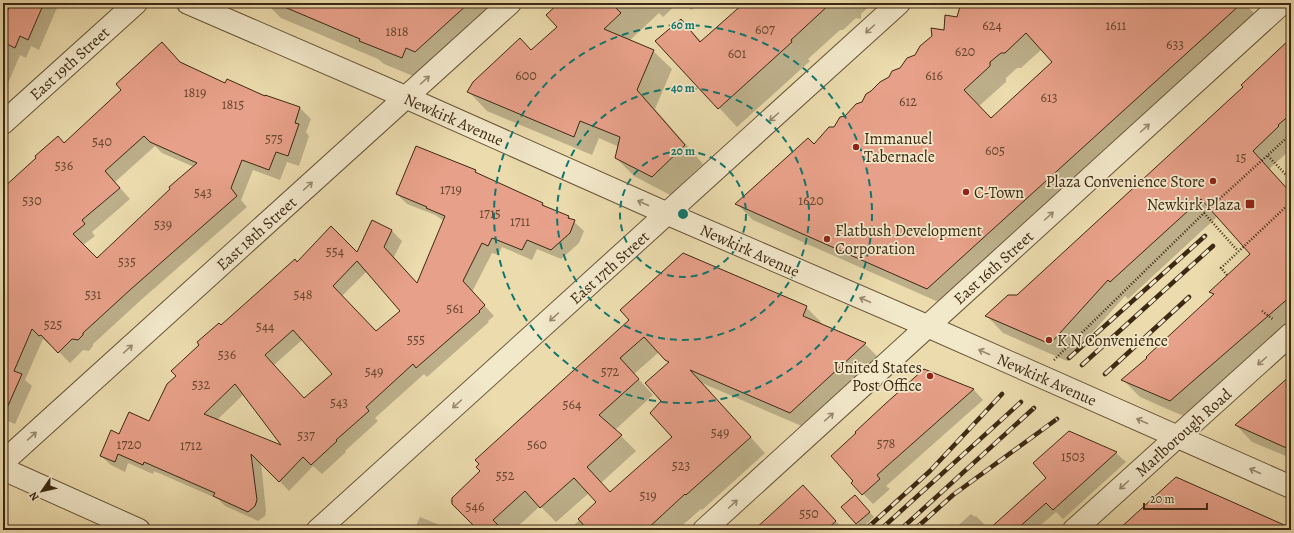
<svg xmlns="http://www.w3.org/2000/svg" width="1294" height="533" font-family="Alegreya,serif">
  <style>
    .shadow { fill: #0003; fill-rule: evenodd }
    .building { fill: #e7a089; stroke: #3d2913; fill-rule: evenodd }
    .lines { fill: none; stroke-linecap: round; stroke-linejoin: round }
    .street-casing { stroke: #68563a; stroke-width: 24 }
    .path { stroke: #3d2913; stroke-width: 2.5; stroke-dasharray: 1 2; stroke-linecap: butt }
    .street { stroke: #f2e8ca; stroke-width: 22 }
    .rail-casing { stroke: #3d2913; stroke-width: 4.5 }
    .rail { stroke: #f2e8ca; stroke-width: 3; stroke-dasharray: 9; stroke-linecap: butt }
    .oneway { stroke: #98886e }
    .ring { fill: none; stroke: #0f766e; stroke-width: 2; stroke-dasharray: 7 5 }
    .poi-dot { fill: #8f2418; stroke: #f2e8ca; stroke-width: 1.5 }
    .labels { text-anchor: middle; stroke-width: 3.5; stroke-linejoin: round; paint-order: stroke }
    .number-label { font-size: 14px; fill: #684730 }
    .street-label { font-size: 16px; fill: #3d2913; stroke: #f2e8ca }
    .poi-label { font-size: 16px; fill: #3d2913; stroke: #f2e8ca; text-anchor: start }
    .centre { fill: #0f766e; stroke: #f2e8ca; stroke-width: 2 }
    .ring-label { font-size: 12px; text-anchor: middle; font-weight: bold; fill: #0f766e; stroke: #f2e8ca; stroke-width: 3.5; stroke-linejoin: round; paint-order: stroke }
  </style>
  <rect width="100%" height="100%" fill="#ebdbad"/>
  <filter id="stains"><feTurbulence type="fractalNoise" baseFrequency=".005" numOctaves="4"/><feColorMatrix values="0 0 0 0 .2 0 0 0 0 .09 0 0 0 0 .02 0 0 0 .5 -.17"/></filter>
  <radialGradient id="worn" r=".72"><stop offset=".6" stop-color="#630" stop-opacity="0"/><stop offset="1" stop-color="#630" stop-opacity=".3"/></radialGradient>
  <path class="shadow" d="M3 3H59L39 50 31 46 26 58 20 55 8 83 3 81Z
    M266 3H494L425 81 384 64 378 59 281 18Z
    M561 3H678L663 17 659 13 629 41 653 51 672 69 655 109 703 164 670 195 634 176 616 158 619 147 599 138 592 155 487 111 469 92 531 51 558 28Z
    M685 3H699L691 10Z
    M746 3H873L861 14V19L856 18 843 30H840L808 59 810 61 737 127 657 41 681 21 702 42Z
    M974 3H1244L1259 18 943 304 753 220 737 204 814 145 845 117 945 31ZM1042 49 1053 62 991 119 979 106 1006 82V78L1017 68H1021Z
    M1291 40V149L1269 169 1291 193V328L1188 418 1140 397 1123 380 1149 358 1214 295 1211 292 1252 254 1218 216 1128 299 1125 296 1067 361 1003 333 987 316 1017 296 1244 87Z
    M162 44 182 64 226 84 266 97V96L300 108 311 119 306 132 309 136 299 166 287 162 280 180 253 170 241 200 247 207 141 300 93 344V346L89 351 83 350 70 363 52 345 51 346 43 339 25 380 32 386 15 424 3 419V189L64 144 123 90ZM155 146 162 153 194 167 97 259 83 245 95 236 92 232 130 199 115 182Z
    M416 147 475 171 479 175 542 203 547 208 569 217 584 231 579 243 561 259 537 249 532 260 502 247 498 255 492 253 472 292 494 316 488 321 489 322 427 377 424 374 375 418 378 421 345 451 346 452 322 474 313 466 289 491 261 462 266 511 265 516 258 521 225 506 218 499 154 471 153 474 128 463 125 472 111 465 101 456 119 435 149 422 177 376 221 326 297 263 357 253 373 222 392 231 402 241 394 257 417 284 444 221 435 215 407 204 397 194ZM367 271 401 311 376 332 342 296ZM303 339 333 375 304 399 274 365ZM244 394 284 447 217 420Z
    M806 307 821 322 820 325 865 344 880 359 806 428 702 383 765 453 702 510 701 509 677 530H564L571 524 573 526 598 503 589 493 556 522 540 506 514 530H479L450 501 630 320ZM659 352 669 363 663 401 674 437 611 493 601 483 636 451 615 430 653 395 634 374Z
    M924 370 974 390 983 400 886 486 890 489 873 504 853 483Z
    M1291 376V458L1252 442 1236 425Z
    M1069 432 1116 453 1126 462 1063 519 1056 512 1035 530H990L1048 478Z
    M813 496 844 530H756Z
    M860 501 874 517 862 528 843 507Z
    M971 514 975 517 976 516 990 530H953Z
    M420 517 437 524 443 530H414Z
    M4 526 13 530H3Z
    M933 526 938 530H928Z"/>
  <path class="building" d="M11 3H44L28 40 20 36 15 48 3 42V21Z
    M275 3H469L415 52 406 48 402 58 359 41 360 39Z
    M559 3H611L621 13 604 29 654 50 637 90 685 145 652 177 615 158 620 137 580 121 574 137 467 92 473 82 520 38 531 50 557 27 546 15Z
    M744 3H831L791 40 792 42 718 109 655 41 681 19 700 42Z
    M961 3H1242L927 289 735 204 808 138 814 144 829 127H834L840 117 845 116 856 104 862 102 866 94 871 91 880 82 889 77 892 71 900 68 907 58 915 55 920 46 932 36 931 28 944 30 945 15 957 17ZM1026 33 1052 62 991 118 964 90 990 66V62L1001 53H1005Z
    M1291 38V114L1278 125 1279 126 1253 151 1291 193V296L1170 401 1121 380 1147 358 1146 357 1214 294 1209 292 1250 254 1201 199 1110 282 1108 280 1050 344 985 316 1008 295H1017L1243 87 1241 85Z
    M162 42 180 62 225 83 227 79 265 96V95L300 107 295 123 299 124 288 156 276 152 269 170 242 160 231 188 237 196 131 289 83 333V335L78 340 72 339 58 353 41 335 39 336 32 329 14 371 22 374 3 417V188L36 158 35 156 58 136 64 143 121 90 116 84ZM144 136 150 142 197 163 169 187 170 189 97 258 73 234 85 224 82 220 120 188 105 171Z
    M416 146 476 170 475 172 543 203 542 205 569 216 568 218 575 220 570 233 551 250 527 240 522 250 492 238 488 246 482 243 463 281 485 305 479 311 480 312 416 368 413 364 366 407 369 411 336 440 337 441 311 465 303 457 279 482 251 454 257 500 255 506 248 512 213 496 215 493 144 462 143 465 118 454 115 462 100 456 111 430 119 434 129 412 149 421 167 384 176 376 171 371 199 345 197 342 219 323 221 325 295 259 297 262 331 226 357 252 372 220 392 230 384 247 417 283 445 216 426 208 427 207 396 194ZM357 261 400 311 376 331 333 286ZM293 330 332 374 304 398 265 355ZM235 384 281 445 204 414Z
    M683 253 807 306 803 316 866 343 790 413 690 370 751 437 686 495 685 494 646 530H588L578 519 596 502 574 478 540 508 525 491 493 520 503 530H478L452 504V498L480 471 476 467 479 464 475 460 629 320 620 310ZM644 337 665 360 669 362 645 383 661 401 650 413 672 437 610 492 587 467 622 435 599 415 639 379 620 358Z
    M924 369 974 389 877 475 880 479 862 495 851 483 853 481 831 456 856 433 855 432 884 405Z
    M1291 375V450L1235 425Z
    M1069 431 1117 452 1053 510 1046 503 1016 530H988L1046 478 1033 463Z
    M1176 477 1291 528V530H1118Z
    M803 485 836 521 826 530H754Z
    M855 495 870 512 856 524 841 507Z"/>
  <g class="lines">
    <defs>
      <path id="street" d="M188 3 387 89 668 214 927 326 1291 487
        M3 123 136 3
        M3 462 510 3
        M3 469 139 530
        M318 530 899 3
        M704 530 1278 7 1280 3
        M1074 530 1291 334"/>
    </defs>
    <use href="#street" class="street-casing"/>
    <path class="path" d="M1268 156 1291 180
      M1204 213 1238 251
      M1227 275 1221 268 1291 202
      M1262 311 1274 320
      M1054 360 1204 213 1291 134"/>
    <use href="#street" class="street"/>
    <defs>
      <path id="rail" d="M1290 159 1291 158
        M1069 358 1205 236
        M1082 365 1213 246
        M1105 374 1189 297
        M865 530 930 471 1002 394
        M880 530 1021 402
        M900 530 1034 408
        M914 530 953 495 1057 419"/>
    </defs>
    <use href="#rail" class="rail-casing"/>
    <use href="#rail" class="rail"/>
  </g>
  <defs><path id="oneway-shaft" d="M-6 0H5M1.5-3L5.5 0L1.5 3" fill="none" stroke-width="1.6" stroke-linecap="round" stroke-linejoin="round"/></defs>
  <g class="oneway">
    <use href="#oneway-shaft" transform="translate(870 29) rotate(138)"/>
    <use href="#oneway-shaft" transform="translate(425 80) rotate(-42)"/>
    <use href="#oneway-shaft" transform="translate(774 117) rotate(138)"/>
    <use href="#oneway-shaft" transform="translate(1145 128) rotate(-42)"/>
    <use href="#oneway-shaft" transform="translate(308 186) rotate(-42)"/>
    <use href="#oneway-shaft" transform="translate(643 203) rotate(-156)"/>
    <use href="#oneway-shaft" transform="translate(1049 216) rotate(-42)"/>
    <use href="#oneway-shaft" transform="translate(865 300) rotate(-157)"/>
    <use href="#oneway-shaft" transform="translate(554 317) rotate(138)"/>
    <use href="#oneway-shaft" transform="translate(128 349) rotate(-42)"/>
    <use href="#oneway-shaft" transform="translate(984 352) rotate(-156)"/>
    <use href="#oneway-shaft" transform="translate(1262 361) rotate(138)"/>
    <use href="#oneway-shaft" transform="translate(457 404) rotate(138)"/>
    <use href="#oneway-shaft" transform="translate(829 417) rotate(-42)"/>
    <use href="#oneway-shaft" transform="translate(1142 421) rotate(-156)"/>
    <use href="#oneway-shaft" transform="translate(32 436) rotate(-42)"/>
    <use href="#oneway-shaft" transform="translate(1255 471) rotate(-156)"/>
    <use href="#oneway-shaft" transform="translate(1124 485) rotate(138)"/>
    <use href="#oneway-shaft" transform="translate(733 504) rotate(-42)"/>
  </g>
  <g class="ring">
    <circle cx="683" cy="214" r="63"/>
    <circle cx="683" cy="214" r="126"/>
    <circle cx="683" cy="214" r="189"/>
  </g>
  <g class="poi-dot">
    <circle cx="856" cy="147" r="4"/>
    <circle cx="1213" cy="181" r="4"/>
    <circle cx="966" cy="192" r="4"/>
    <rect x="1245" y="199" width="10" height="10" rx="2"/>
    <circle cx="827" cy="239" r="4"/>
    <circle cx="1049" cy="340" r="4"/>
    <circle cx="930" cy="376" r="4"/>
  </g>
  <g class="labels">
    <g class="number-label">
      <text x="992" y="30">624</text>
      <text x="1116" y="30">1611</text>
      <text x="765" y="34">607</text>
      <text x="397" y="36">1818</text>
      <text x="1175" y="49">633</text>
      <text x="965" y="56">620</text>
      <text x="737" y="58">601</text>
      <text x="526" y="80">600</text>
      <text x="934" y="80">616</text>
      <text x="195" y="97">1819</text>
      <text x="1049" y="102">613</text>
      <text x="908" y="106">612</text>
      <text x="233" y="109">1815</text>
      <text x="274" y="143">575</text>
      <text x="102" y="146">540</text>
      <text x="995" y="155">605</text>
      <text x="1241" y="162">15</text>
      <text x="64" y="170">536</text>
      <text x="451" y="194">1719</text>
      <text x="203" y="197">543</text>
      <text x="32" y="205">530</text>
      <text x="811" y="205">1620</text>
      <text x="490" y="218">1715</text>
      <text x="520" y="226">1711</text>
      <text x="163" y="229">539</text>
      <text x="335" y="256">554</text>
      <text x="127" y="266">535</text>
      <text x="93" y="299">531</text>
      <text x="303" y="299">548</text>
      <text x="455" y="313">561</text>
      <text x="53" y="329">525</text>
      <text x="265" y="331">544</text>
      <text x="416" y="344">555</text>
      <text x="227" y="359">536</text>
      <text x="374" y="376">549</text>
      <text x="610" y="376">572</text>
      <text x="201" y="389">532</text>
      <text x="339" y="407">543</text>
      <text x="572" y="409">564</text>
      <text x="720" y="437">549</text>
      <text x="306" y="440">537</text>
      <text x="886" y="448">578</text>
      <text x="129" y="449">1720</text>
      <text x="537" y="449">560</text>
      <text x="191" y="450">1712</text>
      <text x="1073" y="461">1503</text>
      <text x="681" y="470">523</text>
      <text x="505" y="480">552</text>
      <text x="648" y="500">519</text>
      <text x="475" y="511">546</text>
      <text x="809" y="518">550</text>
    </g>
    <g class="street-label">
      <text transform="translate(69 63) rotate(-42)" y="6">East 19th Street</text>
      <text transform="translate(454 119) rotate(24)" y="6">Newkirk Avenue</text>
      <text transform="translate(256 233) rotate(-42)" y="6">East 18th Street</text>
      <text transform="translate(750 250) rotate(24)" y="6">Newkirk Avenue</text>
      <text transform="translate(609 267) rotate(-42)" y="6">East 17th Street</text>
      <text transform="translate(993 267) rotate(-42)" y="6">East 16th Street</text>
      <text transform="translate(1047 379) rotate(24)" y="6">Newkirk Avenue</text>
      <text transform="translate(1183 432) rotate(-42)" y="6">Marlborough Road</text>
    </g>
    <g class="poi-label">
      <text x="864" y="144">Immanuel<tspan x="864" dy="18">Tabernacle</tspan></text>
      <text x="1205" y="187" text-anchor="end">Plaza Convenience Store</text>
      <text x="974" y="198">C-Town</text>
      <text x="1241" y="210" text-anchor="end">Newkirk Plaza</text>
      <text x="835" y="236">Flatbush Development<tspan x="835" dy="18">Corporation</tspan></text>
      <text x="1057" y="346">K N Convenience</text>
      <text x="922" y="373" text-anchor="end">United States<tspan x="922" dy="18">Post Office</tspan></text>
    </g>
  </g>
  <circle cx="683" cy="214" r="6" class="centre"/>
  <g class="ring-label">
    <text x="683" y="29">60 m</text>
    <text x="683" y="92">40 m</text>
    <text x="683" y="155">20 m</text>
  </g>
  <rect width="1294" height="533" fill="none" stroke="#ebdbad" stroke-width="16"/>
  <rect x="4" y="4" width="1286" height="525" fill="none" stroke="#3d2913" stroke-width="2"/>
  <rect x="8" y="8" width="1278" height="517" fill="none" stroke="#3d2913"/>
  <g transform="translate(42 491) rotate(236)" stroke="#f2e8ca" stroke-width="3" paint-order="stroke">
  <path d="M0-3L7 15L0 10L-7 15Z" fill="#3d2913"/>
  <text y="-6" font-size="11" font-weight="bold" text-anchor="middle" fill="#3d2913">N</text>
  </g>
  <path d="M1144 503v6h63v-6" fill="none" stroke="#3d2913" stroke-width="2"/>
  <text x="1150" y="503" font-size="12" fill="#3d2913" stroke="#f2e8ca" stroke-width="3" paint-order="stroke">20 m</text>
  <rect width="100%" height="100%" filter="url(#stains)"/>
  <rect width="100%" height="100%" fill="url(#worn)"/>
</svg>
